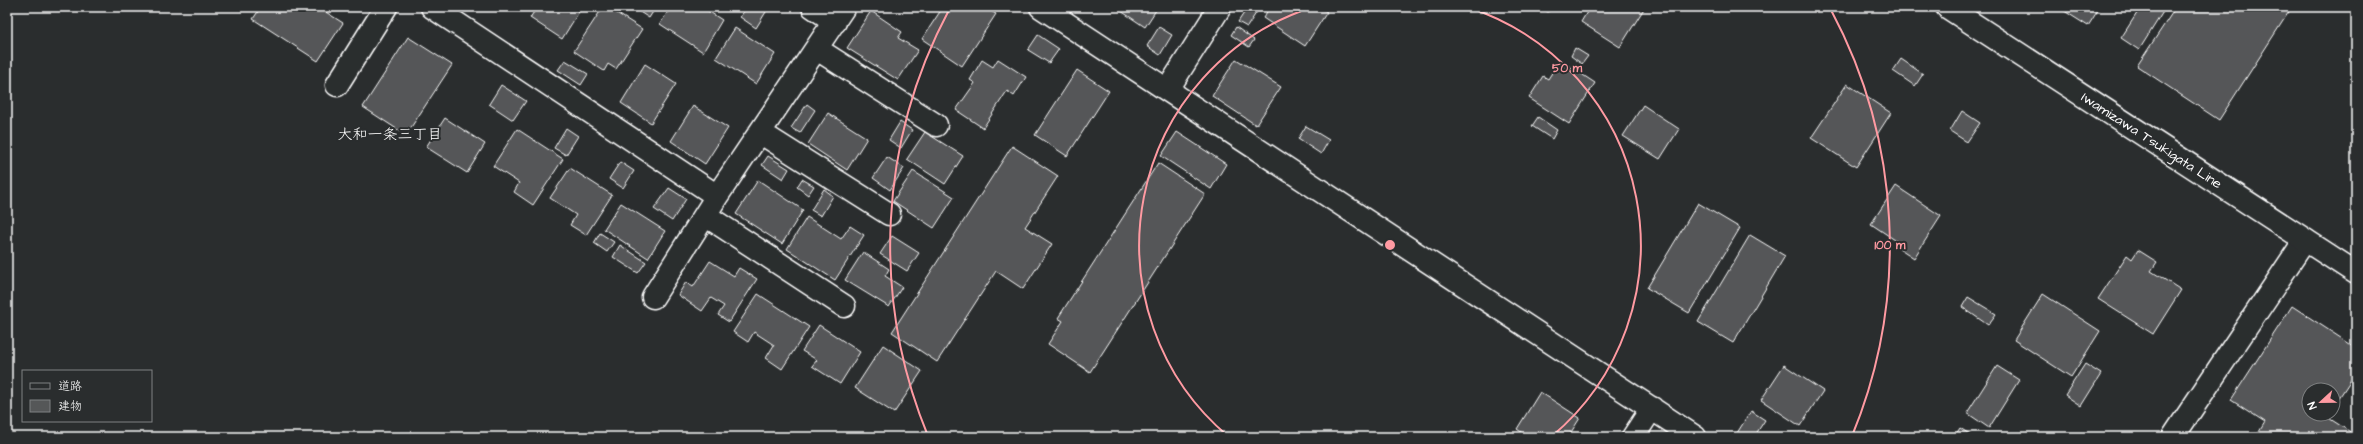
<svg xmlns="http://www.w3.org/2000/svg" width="2363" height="444" font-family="'Architects Daughter','Klee One',sans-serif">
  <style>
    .building { fill: #555758; stroke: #fff }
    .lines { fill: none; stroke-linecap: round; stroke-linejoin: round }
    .street-casing { stroke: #fff; stroke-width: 25 }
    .primary-casing { stroke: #fff; stroke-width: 25 }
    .street { stroke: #2a2d2e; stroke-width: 22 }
    .primary { stroke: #2a2d2e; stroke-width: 22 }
    .ring { fill: none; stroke: #ff9aa2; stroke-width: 2 }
    .labels { text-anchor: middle; stroke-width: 4; stroke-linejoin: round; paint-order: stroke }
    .street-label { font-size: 14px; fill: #fff; stroke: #2a2d2e }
    .neighbourhood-label { font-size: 15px; fill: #fff; stroke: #2a2d2e }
    .centre { fill: #ff9aa2; stroke: #2a2d2e; stroke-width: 2 }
    .ring-label { font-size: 12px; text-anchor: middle; font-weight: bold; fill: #ff9aa2; stroke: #2a2d2e; stroke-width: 4; stroke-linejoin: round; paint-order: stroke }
  </style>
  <rect width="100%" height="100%" fill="#2a2d2e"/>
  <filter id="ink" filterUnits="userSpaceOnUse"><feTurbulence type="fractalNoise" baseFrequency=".025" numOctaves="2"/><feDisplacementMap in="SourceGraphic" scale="8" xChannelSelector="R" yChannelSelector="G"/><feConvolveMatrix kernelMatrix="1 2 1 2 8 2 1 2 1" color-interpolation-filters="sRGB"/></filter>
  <g filter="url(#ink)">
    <path class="building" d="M261 7H318L343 23 318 61 253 19Z
      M537 7H582L562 39 530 18Z
      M603 7H607L642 29 616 69 608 64 604 71 574 51Z
      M632 7H656L649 18Z
      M671 7H702L722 20 703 52 660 24Z
      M732 7H740L738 11Z
      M747 7H769L756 28 740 17Z
      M943 7H984L996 14 962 66 922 39Z
      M1115 7H1158L1145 27Z
      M1248 7H1260L1247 27 1238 22Z
      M1270 7H1319L1327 12 1305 46 1263 18Z
      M1540 7H1551L1548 12Z
      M1590 7H1645L1620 47 1581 22Z
      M2058 7H2100L2088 26Z
      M2141 7H2166L2139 50 2121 38Z
      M2176 7H2292L2219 120 2137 66Z
      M871 11 902 32 898 38 918 50 898 80 847 48Z
      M1159 27 1172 35 1160 55 1147 46Z
      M1236 27 1254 40 1249 47 1231 35Z
      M735 28 775 54 756 84 716 58Z
      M1038 35 1059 49 1049 63 1028 50Z
      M408 37 452 65 406 135 363 107Z
      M1575 48 1588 56 1582 64 1571 56Z
      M998 59 1026 77 1014 96 1007 91 983 128 956 110 975 83 970 80 982 60 993 67Z
      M1236 59 1281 87 1256 125 1212 96Z
      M1901 59 1923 74 1915 86 1893 71Z
      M565 60 588 74 581 85 558 70Z
      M1560 60 1595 83 1569 124 1529 98 1543 76 1548 79Z
      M645 64 676 84 651 123 621 103Z
      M1077 70 1109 91 1067 156 1035 135Z
      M1847 84 1891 113 1856 167 1811 138Z
      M501 85 526 101 513 120 489 104Z
      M807 104 815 110 800 133 791 128Z
      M1643 105 1679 129 1660 159 1623 136Z
      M693 106 728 128 705 164 671 141Z
      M1962 111 1980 123 1967 142 1950 131Z
      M828 113 867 138 847 170 808 144Z
      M1538 117 1557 130 1552 139 1532 126Z
      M445 118 485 144 467 173 426 147Z
      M900 122 912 130 901 148 889 140Z
      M1306 126 1329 140 1321 154 1298 139Z
      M566 128 578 136 566 155 554 148Z
      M517 129 563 159 533 205 514 192 519 183 493 166Z
      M925 132 963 156 945 184 907 159Z
      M1177 132 1226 164 1211 189 1161 156Z
      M1012 146 1058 176 1025 227 1052 244 1023 289 996 271 937 362 892 332Z
      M768 156 789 169 783 179 762 165Z
      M887 157 904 168 890 190 873 178Z
      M620 162 634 171 623 188 609 179Z
      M1158 163 1205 194 1090 372 1048 344 1063 321 1058 318Z
      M570 168 612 195 586 235 570 225 576 215 550 198Z
      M913 171 954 197 934 228 893 201Z
      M802 179 814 186 808 195 797 187Z
      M758 180 803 210 782 244 736 214Z
      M1896 186 1941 216 1914 258 1896 246 1898 242 1871 224Z
      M669 188 686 199 672 221 654 209Z
      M824 189 833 196 821 216 811 210Z
      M621 203 665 231 648 258 604 229Z
      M1698 203 1740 228 1689 313 1647 288Z
      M807 217 841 239 850 226 864 235 835 280 787 249Z
      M600 233 614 242 607 252 594 243Z
      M1750 235 1785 256 1733 343 1698 322Z
      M892 236 919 253 907 271 880 254Z
      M620 245 646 262 638 273 613 257Z
      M2138 250 2157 262 2151 271 2181 290 2153 334 2098 299 2127 255 2132 259Z
      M863 252 889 269 885 276 902 287 889 307 845 280Z
      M710 261 734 276 739 268 757 279 729 322 718 315 724 306 711 298 702 311 678 295 686 282 693 287Z
      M758 294 809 327 782 369 766 358 774 345 754 332 748 342 733 332Z
      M2043 294 2100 331 2071 377 2014 340Z
      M1968 297 1996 314 1988 325 1962 307Z
      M2292 306 2356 348V372L2333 407V390H2309V414H2329L2327 417 2352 433 2350 437H2256L2265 422 2231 400Z
      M819 325 860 352 840 384 812 366 817 360 802 351Z
      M883 345 922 371 894 413 855 388Z
      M2085 364 2101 374 2081 406 2065 395Z
      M1784 365 1823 391 1800 426 1761 400Z
      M1997 366 2019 380 1989 428 1967 413Z
      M1540 392 1580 418 1568 437H1528L1517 429Z
      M1751 411 1765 420 1754 437H1743L1737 433Z
      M1960 428 1974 437H1954Z"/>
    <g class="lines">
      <defs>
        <path id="street" d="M432 7 717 196
          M813 7 835 22
          M1041 7 1695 437
          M817 49 936 125
          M337 85 386 7
          M1168 89 1220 7
          M761 133 889 214
          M705 215 844 306
          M653 297 717 196 844 7
          M1633 437 1652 408
          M2173 437 2305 240"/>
        <path id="primary" d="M1947 7 2356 273"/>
      </defs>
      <use href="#street" class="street-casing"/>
      <use href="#primary" class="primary-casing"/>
      <use href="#street" class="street"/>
      <use href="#primary" class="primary"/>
    </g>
  </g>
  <g class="ring">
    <path d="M1229 437A250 250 0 0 1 1313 7M1467 7A250 250 0 0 1 1551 437"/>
    <path d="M928 436A500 500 0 0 1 949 10M1831 10A500 500 0 0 1 1852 436"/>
  </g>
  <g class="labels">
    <g class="street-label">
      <text transform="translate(2152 140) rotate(33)" y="5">Iwamizawa Tsukigata Line</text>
    </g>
    <g class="neighbourhood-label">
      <text x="390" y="139">大和一条三丁目</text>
    </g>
  </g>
  <circle cx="1390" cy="245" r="6" class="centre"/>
  <g class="ring-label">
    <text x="1567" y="72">50 m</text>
    <text x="1890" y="249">100 m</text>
  </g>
  <rect width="2363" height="444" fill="none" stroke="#2a2d2e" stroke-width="24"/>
  <rect x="12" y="12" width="2339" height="420" fill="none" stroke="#fff" stroke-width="1.5" filter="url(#ink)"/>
  <rect x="22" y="370" width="130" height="52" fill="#2a2d2e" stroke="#7f8182"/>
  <rect x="30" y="383" width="20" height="6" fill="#2a2d2e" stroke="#7f8182"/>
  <text x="58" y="390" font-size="12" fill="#ffffff">道路</text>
  <rect x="30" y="400" width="20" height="12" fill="#555758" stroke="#7f8182"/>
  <text x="58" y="410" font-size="12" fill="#ffffff">建物</text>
  <g transform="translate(2321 402) rotate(248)"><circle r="19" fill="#2a2d2e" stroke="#7f8182"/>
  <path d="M0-3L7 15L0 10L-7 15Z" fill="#ff9aa2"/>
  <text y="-6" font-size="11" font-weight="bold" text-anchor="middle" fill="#ffffff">N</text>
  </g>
</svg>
